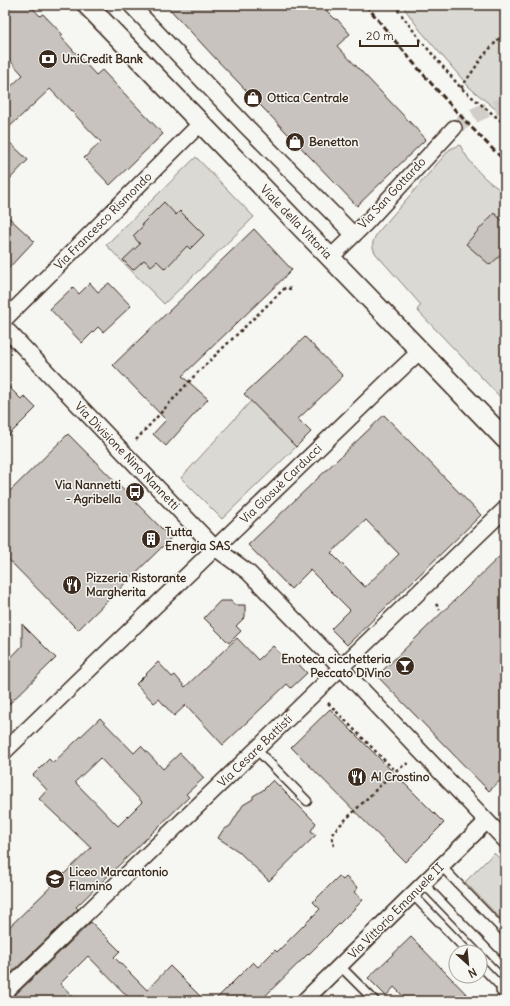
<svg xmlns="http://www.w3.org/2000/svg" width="510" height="1006" font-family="Delius,sans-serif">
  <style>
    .green { fill: #dad9d3; stroke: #8a8278 }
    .building { fill: #c8c3be; stroke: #3b2a1e; fill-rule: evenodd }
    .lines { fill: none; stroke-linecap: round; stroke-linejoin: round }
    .minor-tunnel { stroke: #d1cdc8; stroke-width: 15; stroke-dasharray: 15 8; stroke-linecap: butt }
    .service-casing { stroke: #3b2a1e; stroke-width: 11 }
    .minor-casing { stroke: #3b2a1e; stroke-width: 18 }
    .tertiary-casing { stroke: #3b2a1e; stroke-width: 22 }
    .path { stroke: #3b2a1e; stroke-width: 2.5; stroke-dasharray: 3 3; stroke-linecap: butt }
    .service { stroke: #f6f6f2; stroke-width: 8 }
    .minor { stroke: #f6f6f2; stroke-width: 15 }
    .tertiary { stroke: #f6f6f2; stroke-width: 19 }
    .rail { stroke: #3b2a1e; stroke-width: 3; stroke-dasharray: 6 3; stroke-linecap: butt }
    .labels { text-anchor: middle; stroke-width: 3; stroke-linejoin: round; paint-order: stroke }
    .poi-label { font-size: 12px; font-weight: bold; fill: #3b2a1e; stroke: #f6f6f2; text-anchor: start }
    .street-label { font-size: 12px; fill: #3b2a1e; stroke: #f6f6f2 }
  </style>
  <rect width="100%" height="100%" fill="#f6f6f2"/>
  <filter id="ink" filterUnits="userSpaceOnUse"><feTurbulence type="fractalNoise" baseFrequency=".025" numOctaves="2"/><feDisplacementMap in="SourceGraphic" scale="8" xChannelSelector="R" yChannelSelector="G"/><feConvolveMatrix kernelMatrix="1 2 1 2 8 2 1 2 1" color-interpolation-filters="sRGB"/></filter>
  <g filter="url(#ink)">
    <path class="green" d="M402 5H505V117L469 87 420 30Z
      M460 145C469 163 486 183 505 192V402L417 310 421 305 376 254C370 245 373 239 379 231L450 149Z
      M196 157 254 217 164 304 106 245Z
      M251 401 296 447 222 519 181 478Z
      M494 853 505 864V923L465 882Z"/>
    <path class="building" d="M5 5H30L40 16 43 14 63 35 61 37 96 75 102 70 163 134 110 185 84 158 101 142 50 89 5 131V92L23 75 5 55Z
      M166 5H321L336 20 337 19 350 34 337 46 426 139 357 206 216 59Z
      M5 138 28 160 5 184Z
      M164 202 176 215 180 211 204 235 190 249 187 246 165 269 157 261 151 266 144 260 133 270 123 260 140 244 133 236 143 226 142 224Z
      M494 213 505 223V251L490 265 466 244Z
      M5 214 34 241 5 272Z
      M254 229 292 270 182 376 208 399 166 446 153 434 166 420 113 365Z
      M90 283 98 292 109 283 131 306 103 332 98 327 82 343 50 309 73 287 79 294Z
      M305 337 343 376 298 419 311 432 296 447 244 394Z
      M5 383 21 399 24 396 36 408 5 439Z
      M384 415 481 515 347 645 331 629 350 610 310 570 291 589 248 545ZM366 520 399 554 365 587 331 553Z
      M68 434 171 538 78 630 5 556V496Z
      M505 551V776L489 791 377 676Z
      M220 601H231L234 605H245V617L236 626 241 631 229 643 204 618Z
      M22 624 56 658 5 708V664L22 646Z
      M237 638 258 660 273 646 288 662 292 657 307 673 291 688 287 684 223 745 186 705 174 716 159 699 154 703 136 684 158 662 172 677 175 675 185 687Z
      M330 709 444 823 405 862 291 747Z
      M100 718 134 753 141 746 163 769 180 753 204 778 186 794 189 797 76 907 78 909 5 979V931L91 848 39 799 47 790 33 775 49 759 53 763ZM100 758 142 802 118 826 75 782Z
      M273 780 316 823 311 831 316 835 269 881 238 851 218 838 223 830 230 826 243 805 253 799V796L263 790Z
      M339 876 343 880 346 877 358 888 354 892 363 900 309 954V953L260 1001H214L253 962 258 967 275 950 277 952 320 909 313 902Z
      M91 922 120 951 114 957 147 990 170 966 205 1001H132L88 956 60 984 78 1001H15L12 998Z
      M411 937 418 944 473 1001H408L394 987 386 996 368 978Z"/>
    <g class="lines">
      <path class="minor-tunnel" d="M454 128C471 117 484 108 505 106"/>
      <defs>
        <path id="service" d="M256 749 307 801
          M441 866 505 932
          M423 883 505 968
          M412 894 468 952
          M480 965 504 990
          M340 966 375 1001"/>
        <path id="minor" d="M131 5 246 126 354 235
          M330 258 367 222 454 128
          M5 319 201 123
          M5 328 215 548 248 572 327 653 505 840
          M5 751 385 384 420 351
          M504 990H505
          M5 992 505 509
          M304 1001 487 821"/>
        <path id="tertiary" d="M87 5 505 439"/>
      </defs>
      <use href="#service" class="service-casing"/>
      <use href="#minor" class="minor-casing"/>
      <use href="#tertiary" class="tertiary-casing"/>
      <path class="path" d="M394 5 422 42 461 88 505 124
        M461 88 484 55 505 32
        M136 440 197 373 285 288 291 289
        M436 604 440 610
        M328 703 395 771
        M334 846 332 838 333 832 395 771 408 763"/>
      <use href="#service" class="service"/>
      <use href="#minor" class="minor"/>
      <use href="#tertiary" class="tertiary"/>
      <path class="rail" d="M366 5C409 59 455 113 505 161"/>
    </g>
  </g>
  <defs>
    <symbol id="bank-disc" viewBox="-11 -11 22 22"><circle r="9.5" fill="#3b2a1e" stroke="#f6f6f2"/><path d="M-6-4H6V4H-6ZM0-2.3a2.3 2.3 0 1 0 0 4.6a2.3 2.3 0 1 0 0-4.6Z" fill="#fff"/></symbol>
    <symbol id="shop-disc" viewBox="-11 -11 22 22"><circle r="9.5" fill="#3b2a1e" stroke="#f6f6f2"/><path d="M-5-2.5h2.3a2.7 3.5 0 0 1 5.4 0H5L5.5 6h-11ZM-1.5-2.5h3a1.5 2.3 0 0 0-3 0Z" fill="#fff"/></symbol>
    <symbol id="bus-disc" viewBox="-11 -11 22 22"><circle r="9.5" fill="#3b2a1e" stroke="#f6f6f2"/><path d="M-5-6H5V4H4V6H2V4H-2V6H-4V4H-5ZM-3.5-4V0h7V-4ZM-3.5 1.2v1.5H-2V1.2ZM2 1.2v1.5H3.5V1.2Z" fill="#fff"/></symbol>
    <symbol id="building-disc" viewBox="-11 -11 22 22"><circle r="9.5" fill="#3b2a1e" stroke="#f6f6f2"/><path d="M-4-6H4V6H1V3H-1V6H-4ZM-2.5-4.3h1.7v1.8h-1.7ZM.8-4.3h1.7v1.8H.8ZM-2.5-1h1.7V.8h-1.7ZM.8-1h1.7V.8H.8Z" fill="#fff"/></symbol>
    <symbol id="restaurant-disc" viewBox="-11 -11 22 22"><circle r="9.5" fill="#3b2a1e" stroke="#f6f6f2"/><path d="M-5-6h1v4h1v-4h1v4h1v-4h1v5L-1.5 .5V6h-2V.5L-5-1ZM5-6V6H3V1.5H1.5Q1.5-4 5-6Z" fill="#fff"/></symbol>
    <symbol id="bar-disc" viewBox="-11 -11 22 22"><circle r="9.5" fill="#3b2a1e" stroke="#f6f6f2"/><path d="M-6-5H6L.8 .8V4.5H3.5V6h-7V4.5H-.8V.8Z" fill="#fff"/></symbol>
    <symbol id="school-disc" viewBox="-11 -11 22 22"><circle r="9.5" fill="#3b2a1e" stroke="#f6f6f2"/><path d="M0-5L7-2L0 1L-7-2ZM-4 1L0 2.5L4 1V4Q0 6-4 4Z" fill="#fff"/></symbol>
  </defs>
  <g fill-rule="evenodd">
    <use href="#bank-disc" x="37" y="48" width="22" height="22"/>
    <use href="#shop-disc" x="242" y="87" width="22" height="22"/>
    <use href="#shop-disc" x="284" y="131" width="22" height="22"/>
    <use href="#bus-disc" x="124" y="481" width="22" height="22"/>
    <use href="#building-disc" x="140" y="528" width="22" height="22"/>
    <use href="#restaurant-disc" x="61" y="574" width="22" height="22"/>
    <use href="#bar-disc" x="394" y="655" width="22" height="22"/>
    <use href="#restaurant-disc" x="346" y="766" width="22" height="22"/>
    <use href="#school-disc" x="44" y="868" width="22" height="22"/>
  </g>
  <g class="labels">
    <g class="poi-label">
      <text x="62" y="63">UniCredit Bank</text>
      <text x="267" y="102">Ottica Centrale</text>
      <text x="309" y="146">Benetton</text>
      <text x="121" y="489" text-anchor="end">Via Nannetti<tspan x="121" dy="14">- Agribella</tspan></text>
      <text x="165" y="536">Tutta<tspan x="165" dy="14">Energia SAS</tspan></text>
      <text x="86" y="582">Pizzeria Ristorante<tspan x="86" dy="14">Margherita</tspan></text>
      <text x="391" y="663" text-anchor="end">Enoteca cicchetteria<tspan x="391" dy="14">Peccato DiVino</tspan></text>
      <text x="371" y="781">Al Crostino</text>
      <text x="69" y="876">Liceo Marcantonio<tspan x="69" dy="14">Flamino</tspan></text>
    </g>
    <g class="street-label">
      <text transform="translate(392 193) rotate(-47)" y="4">Via San Gottardo</text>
      <text transform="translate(103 221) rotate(-45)" y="4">Via Francesco Rismondo</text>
      <text transform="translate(296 222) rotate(46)" y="4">Viale della Vittoria</text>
      <text transform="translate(127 456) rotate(46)" y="4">Via Divisione Nino Nannetti</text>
      <text transform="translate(281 484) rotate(-44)" y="4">Via Giosuè Carducci</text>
      <text transform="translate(255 751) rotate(-44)" y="4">Via Cesare Battisti</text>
      <text transform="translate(396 911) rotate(-45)" y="4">Via Vittorio Emanuele II</text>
    </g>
  </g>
  <rect width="510" height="1006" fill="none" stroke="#f6f6f2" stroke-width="20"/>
  <rect x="10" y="10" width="490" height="986" fill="none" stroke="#3b2a1e" stroke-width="1.5" filter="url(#ink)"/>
  <g transform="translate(468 964) rotate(153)"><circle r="19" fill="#f6f6f2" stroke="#aba49d"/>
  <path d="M0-3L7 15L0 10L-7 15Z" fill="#3b2a1e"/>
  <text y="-6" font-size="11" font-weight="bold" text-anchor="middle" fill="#3b2a1e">N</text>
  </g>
  <path d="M360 40v6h58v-6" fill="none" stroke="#3b2a1e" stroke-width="2"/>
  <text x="366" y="40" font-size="12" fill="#3b2a1e" stroke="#f6f6f2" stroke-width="3" paint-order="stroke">20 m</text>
</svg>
